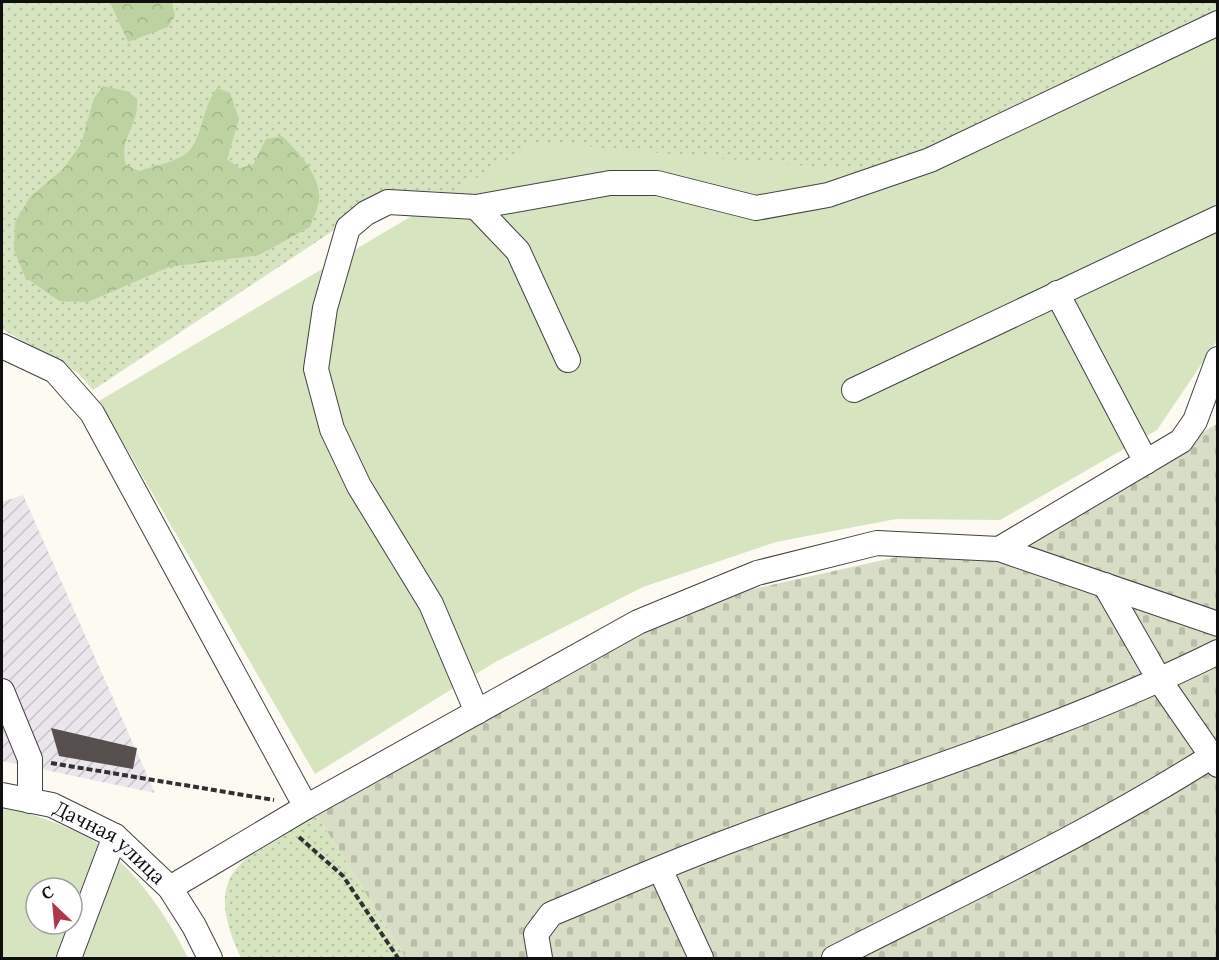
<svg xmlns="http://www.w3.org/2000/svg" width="1219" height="960" font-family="Lora,serif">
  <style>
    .industrial { fill: url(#industrial-furrows) }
    .grass { fill: url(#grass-dots) }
    .forest { fill: url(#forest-crowns) }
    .cemetery { fill: url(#cemetery-stones) }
    .garden { fill: #d6e4c0; fill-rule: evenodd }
    .building { fill: #564f4d }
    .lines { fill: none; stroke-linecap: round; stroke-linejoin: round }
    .minor-casing { stroke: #424242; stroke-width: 26 }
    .path { stroke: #313131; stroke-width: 4; stroke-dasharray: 6 3; stroke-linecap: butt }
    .minor { stroke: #fff; stroke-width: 24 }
    .labels { text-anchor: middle; stroke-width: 6; stroke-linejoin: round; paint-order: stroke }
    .street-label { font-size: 20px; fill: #0f0f0f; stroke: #fff }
  </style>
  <defs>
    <pattern id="industrial-furrows" width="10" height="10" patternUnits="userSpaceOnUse" patternTransform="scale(1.5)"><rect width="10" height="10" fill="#ebe5ec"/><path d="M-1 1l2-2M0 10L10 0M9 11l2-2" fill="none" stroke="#c8c3c9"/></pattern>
    <pattern id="grass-dots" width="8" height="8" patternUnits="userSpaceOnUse" patternTransform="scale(1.5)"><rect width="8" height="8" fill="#d6e4c0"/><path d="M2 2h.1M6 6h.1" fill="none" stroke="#b6c2a4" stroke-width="1.8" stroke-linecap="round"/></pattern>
    <pattern id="forest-crowns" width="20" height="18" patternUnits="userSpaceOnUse" patternTransform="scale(1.5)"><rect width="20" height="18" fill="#bcd3a1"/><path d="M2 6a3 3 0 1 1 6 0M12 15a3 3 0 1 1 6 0" fill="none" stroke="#a0b489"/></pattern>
    <pattern id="cemetery-stones" width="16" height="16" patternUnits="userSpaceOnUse" patternTransform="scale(1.5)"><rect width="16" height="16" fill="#d8dec5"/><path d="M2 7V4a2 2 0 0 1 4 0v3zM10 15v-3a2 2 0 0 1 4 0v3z" fill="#b8bda8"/></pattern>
  </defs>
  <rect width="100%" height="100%" fill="#fdfaf2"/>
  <path class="industrial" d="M23 495 155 793 2 761V502Z"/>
  <path class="grass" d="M2 2H1217V11L860 185 499 196 428 191 386 199 357 215 93 390 78 373 2 329Z
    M317 815 406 958H241C198 867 247 857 317 815Z"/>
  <path class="forest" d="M110 2H172L175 16 168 27 128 42Z
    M103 86 127 91 137 99C139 128 118 138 126 165L139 171C153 166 172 163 184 155 203 143 201 108 217 88L230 93 239 119 227 159 239 168 253 165 266 139 282 136C297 151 321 175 319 200 318 208 313 218 310 227L259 255 169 267 88 302 59 301 25 277 14 250 15 222 30 197 63 169 81 144 94 98Z"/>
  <path class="cemetery" d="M1217 424V958H406L317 815 551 678 721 596 897 557 994 559 1032 532Z"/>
  <path class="garden" d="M1217 27V341L1157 430 1000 520 896 519 776 542 643 587 497 661 315 774 99 401 537 142 896 174Z
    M2 806C31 813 75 828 100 845 137 871 169 919 188 958H2ZM36 888H72V924H36Z"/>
  <path class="building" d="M51 728 137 748 133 769 59 756Z"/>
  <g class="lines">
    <defs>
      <g id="minor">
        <path d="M476 207 518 251 568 360"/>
        <path d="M1057 293 1146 462"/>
        <path d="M2 346 55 371 92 413 306 807"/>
        <path d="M854 390 1218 218"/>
        <path d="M999 549 1181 441 1195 421 1218 359"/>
        <path d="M1105 585 1160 681 1218 765"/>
        <path d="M2 691 30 759V801"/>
        <path d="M477 712 431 604 359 486 332 429 316 369 325 308 348 228 366 213 388 202 476 207 610 183H657L756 208 828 195 930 160 1218 23"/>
        <path id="s1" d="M2 795 52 805 115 836 170 888 194 926 210 958"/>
        <path d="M660 869 701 958"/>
        <path d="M170 888 306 807 638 622 757 573 877 543 999 549 1218 624"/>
        <path d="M69 958 115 836"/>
        <path d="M540 958 536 934 551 914C614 888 676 860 740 837 900 777 1065 728 1218 652"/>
        <path d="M834 958C961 893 1091 833 1212 756"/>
      </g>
    </defs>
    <use href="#minor" class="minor-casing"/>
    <path class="path" d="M51 763 274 800
      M299 837 343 876 398 958"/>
    <use href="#minor" class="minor"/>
  </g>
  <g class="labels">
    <g class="street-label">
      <text dy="7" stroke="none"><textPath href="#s1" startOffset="120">Дачная улица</textPath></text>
    </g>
  </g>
  <rect width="1219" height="960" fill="none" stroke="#0f0f0f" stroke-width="6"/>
  <g transform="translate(54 906) rotate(334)"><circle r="28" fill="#ffffff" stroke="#9f9f9f" stroke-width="1.5"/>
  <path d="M0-4.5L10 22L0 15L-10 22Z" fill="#ae3848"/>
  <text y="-9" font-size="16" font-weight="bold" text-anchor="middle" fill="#0f0f0f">С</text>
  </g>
</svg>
